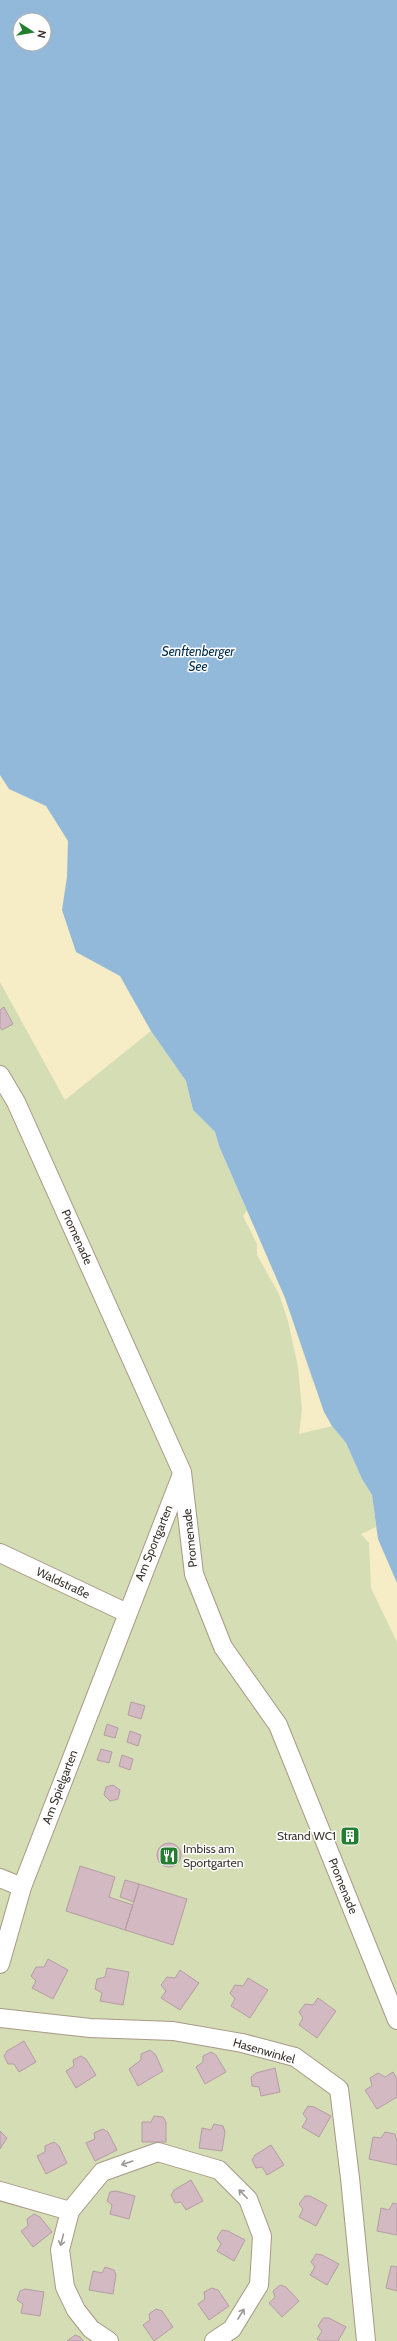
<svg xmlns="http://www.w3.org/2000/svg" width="397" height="2341" font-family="Cabin,sans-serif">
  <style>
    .green { fill: #d4ddb4 }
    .sand { fill: #f6edc7 }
    .water { fill: #92b9da; fill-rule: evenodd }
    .building { fill: #d3b9c2; stroke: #b59ca5 }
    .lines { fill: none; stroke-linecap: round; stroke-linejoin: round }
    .minor-casing { stroke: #a99886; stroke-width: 20 }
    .minor { stroke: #fff; stroke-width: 18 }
    .oneway { stroke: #9c9996 }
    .labels { text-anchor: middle; stroke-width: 3; stroke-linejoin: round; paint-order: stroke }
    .street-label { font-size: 12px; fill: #3a332c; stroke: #fff }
    .poi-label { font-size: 12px; fill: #3a332c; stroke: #fff; text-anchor: end }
    .water-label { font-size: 13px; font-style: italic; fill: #002f4f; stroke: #fff }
  </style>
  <rect width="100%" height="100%" fill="#fcf5ed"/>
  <path class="green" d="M0 775 9 789 46 806 68 841 67 877 62 910 76 952 120 976 151 1031 186 1081 193 1110 215 1132 219 1146 285 1298 324 1412 332 1426 346 1443 362 1479 372 1495 378 1539 397 1583V2341H0Z"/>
  <path class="sand" d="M0 775 9 789 46 806 68 841 67 877 62 910 76 952 120 976 151 1031 65 1100 0 982Z
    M247 1210 285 1298 312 1379 332 1426 299 1434 302 1410 298 1367 288 1321 279 1294 257 1255V1244L243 1216Z
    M376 1527 378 1539 397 1583V1642L371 1588 369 1543 361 1534Z"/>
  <path class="water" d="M0 0H397V1583L378 1539 372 1495 362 1479 346 1443 332 1426 324 1412 285 1298 219 1146 215 1132 193 1110 186 1081 151 1031 120 976 76 952 62 910 67 877 68 841 46 806 9 789 0 775ZM20 20H44V44H20Z"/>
  <path class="building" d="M4 1007 13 1024 2 1030 0 1027V1010Z
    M131 1702 145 1706 141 1719 128 1715Z
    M107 1724 118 1728 115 1738 104 1735Z
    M130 1731 141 1735 138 1746 127 1742Z
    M101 1749 112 1752 109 1763 97 1760Z
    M122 1755 133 1759 130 1770 119 1766Z
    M113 1785 120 1790 118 1799 110 1801 104 1795 106 1787Z
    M354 1827 358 1840 346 1844 342 1831Z
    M157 1855a12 12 0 1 1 24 0a12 12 0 1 1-24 0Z
    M80 1866 115 1877 109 1897 133 1905 125 1930 66 1911Z
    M125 1880 139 1884 134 1902 120 1897Z
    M139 1884 187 1899 173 1945 125 1930Z
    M48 1959 68 1970 53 1999 32 1988 36 1981 31 1976 36 1967H44Z
    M107 1968 129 1972 123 2005 100 2001 102 1993 95 1989 97 1979 105 1977Z
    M180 1970 199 1983 180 2010 161 1998 166 1991 161 1985 167 1977 175 1978Z
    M248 1978 268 1990 250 2018 231 2006 235 1999 230 1993 235 1985 243 1986Z
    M318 1998 336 2011 317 2038 299 2025 303 2018 299 2012 305 2004 313 2005Z
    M24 2041 36 2062 19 2072 14 2064H8L4 2056 7 2051Z
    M150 2050 155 2054 163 2071 138 2086 129 2069 141 2060V2054Z
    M211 2052 216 2055 226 2072 205 2084 196 2067 203 2062V2056Z
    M81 2056 86 2059 96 2075 76 2088 66 2071 74 2066 73 2060Z
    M275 2068 280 2092 261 2096 259 2087 252 2086 251 2077 256 2073Z
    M393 2072 397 2079V2097L377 2109 365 2090 372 2086 370 2078 378 2073 385 2077Z
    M308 2106 314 2107 331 2116 319 2137 302 2127 307 2119 303 2114Z
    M154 2116 163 2117 166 2122V2142H142V2122H151Z
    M214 2124 223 2126 225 2132 222 2151 199 2148 202 2128 211 2130Z
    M103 2129 108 2132 117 2150 95 2161 86 2143 95 2139 94 2133Z
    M0 2131 7 2138 0 2149Z
    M385 2132 395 2134 397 2141V2165L369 2159 373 2137 381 2138Z
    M54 2142 59 2146 67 2163 46 2174 37 2156 45 2152V2146Z
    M271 2145 284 2165 267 2175 262 2167 256 2168 252 2160 255 2155Z
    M191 2180 203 2201 186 2210 181 2202 175 2203 171 2195 174 2190Z
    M116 2191 135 2196 129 2219 110 2214 112 2205 107 2201 110 2192Z
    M305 2196H310L327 2205 316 2226 299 2217 303 2209 299 2204Z
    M393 2203 397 2204V2235L377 2231 381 2208 389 2210Z
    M34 2214 40 2217 52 2232 33 2247 21 2231 28 2226 27 2219Z
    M222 2230 228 2231 245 2240 234 2261 217 2251 221 2244 217 2238Z
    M316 2254 322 2255 339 2264 327 2285 310 2275 315 2267 311 2262Z
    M391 2266 397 2267V2291L386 2288Z
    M105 2267 114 2270 116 2275 113 2294 89 2290 93 2271 102 2273Z
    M280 2285 286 2287 299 2301 282 2317 269 2303 275 2297 273 2291Z
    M212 2288 218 2290 229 2306 209 2320 198 2304 205 2299 204 2292Z
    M25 2289 44 2292 40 2316 21 2313 23 2304 17 2300 20 2291Z
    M156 2309 162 2311 173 2327 154 2341 143 2325 150 2320 149 2314Z
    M323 2318H329L346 2327 338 2341H321L317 2339 322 2331 318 2326Z
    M75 2335 80 2337 83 2341H67Z"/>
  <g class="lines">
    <defs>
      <path id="minor" d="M0 1075 16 1102 182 1472 194 1574 223 1647 278 1725 397 2020
        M0 1553 127 1613
        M0 1878 22 1887
        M0 1964 22 1887 182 1474
        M0 2018 90 2028 173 2031 242 2043 295 2057 339 2089 350 2178 366 2341
        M0 2191 70 2211
        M109 2341 91 2329 76 2310 65 2287 60 2250 70 2211 102 2172 158 2152 219 2170 248 2199 262 2236 259 2285 232 2329 214 2341"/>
    </defs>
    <use href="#minor" class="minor-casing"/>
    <use href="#minor" class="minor"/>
  </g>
  <defs><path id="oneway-shaft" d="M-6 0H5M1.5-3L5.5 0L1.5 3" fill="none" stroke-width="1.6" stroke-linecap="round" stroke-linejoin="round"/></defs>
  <g class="oneway">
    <use href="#oneway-shaft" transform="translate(127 2163) rotate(161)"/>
    <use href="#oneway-shaft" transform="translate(243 2194) rotate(-134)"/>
    <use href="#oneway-shaft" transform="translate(62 2240) rotate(104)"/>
    <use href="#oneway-shaft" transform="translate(241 2314) rotate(-59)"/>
  </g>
  <defs>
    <symbol id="building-square" viewBox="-11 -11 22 22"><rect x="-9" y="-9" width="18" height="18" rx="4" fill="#237f2f" stroke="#fff"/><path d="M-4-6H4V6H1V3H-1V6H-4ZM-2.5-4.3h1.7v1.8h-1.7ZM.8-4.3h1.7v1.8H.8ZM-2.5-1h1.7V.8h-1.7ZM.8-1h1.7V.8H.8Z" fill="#fff"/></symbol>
    <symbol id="restaurant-square" viewBox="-11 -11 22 22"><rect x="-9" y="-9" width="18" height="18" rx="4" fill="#237f2f" stroke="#fff"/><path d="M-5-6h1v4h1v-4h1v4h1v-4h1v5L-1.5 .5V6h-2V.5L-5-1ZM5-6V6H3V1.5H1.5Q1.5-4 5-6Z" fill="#fff"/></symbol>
  </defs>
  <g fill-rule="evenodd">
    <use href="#building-square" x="339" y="1825" width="22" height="22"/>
    <use href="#restaurant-square" x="158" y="1845" width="22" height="22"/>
  </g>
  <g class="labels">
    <g class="street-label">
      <text transform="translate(77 1237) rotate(66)" y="4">Promenade</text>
      <text transform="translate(190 1538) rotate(-96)" y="4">Promenade</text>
      <text transform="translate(154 1543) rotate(-68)" y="4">Am Sportgarten</text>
      <text transform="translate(63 1583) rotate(25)" y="4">Waldstraße</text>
      <text transform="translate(60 1787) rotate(-69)" y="4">Am Spielgarten</text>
      <text transform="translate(343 1886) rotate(68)" y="4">Promenade</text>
      <text transform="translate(264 2051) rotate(16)" y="4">Hasenwinkel</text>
    </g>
    <g class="poi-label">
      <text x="336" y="1840">Strand WC1</text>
      <text x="183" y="1853" text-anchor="start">Imbiss am<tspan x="183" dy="14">Sportgarten</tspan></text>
    </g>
    <g class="water-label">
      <text x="198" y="656">Senftenberger<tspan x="198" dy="15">See</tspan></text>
    </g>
  </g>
  <g transform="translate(32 32) rotate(102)"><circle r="19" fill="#ffffff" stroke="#b0adab"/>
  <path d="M0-3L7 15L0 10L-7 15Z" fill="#237f2f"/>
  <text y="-6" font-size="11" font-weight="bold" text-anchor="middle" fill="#3a332c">N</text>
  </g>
</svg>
